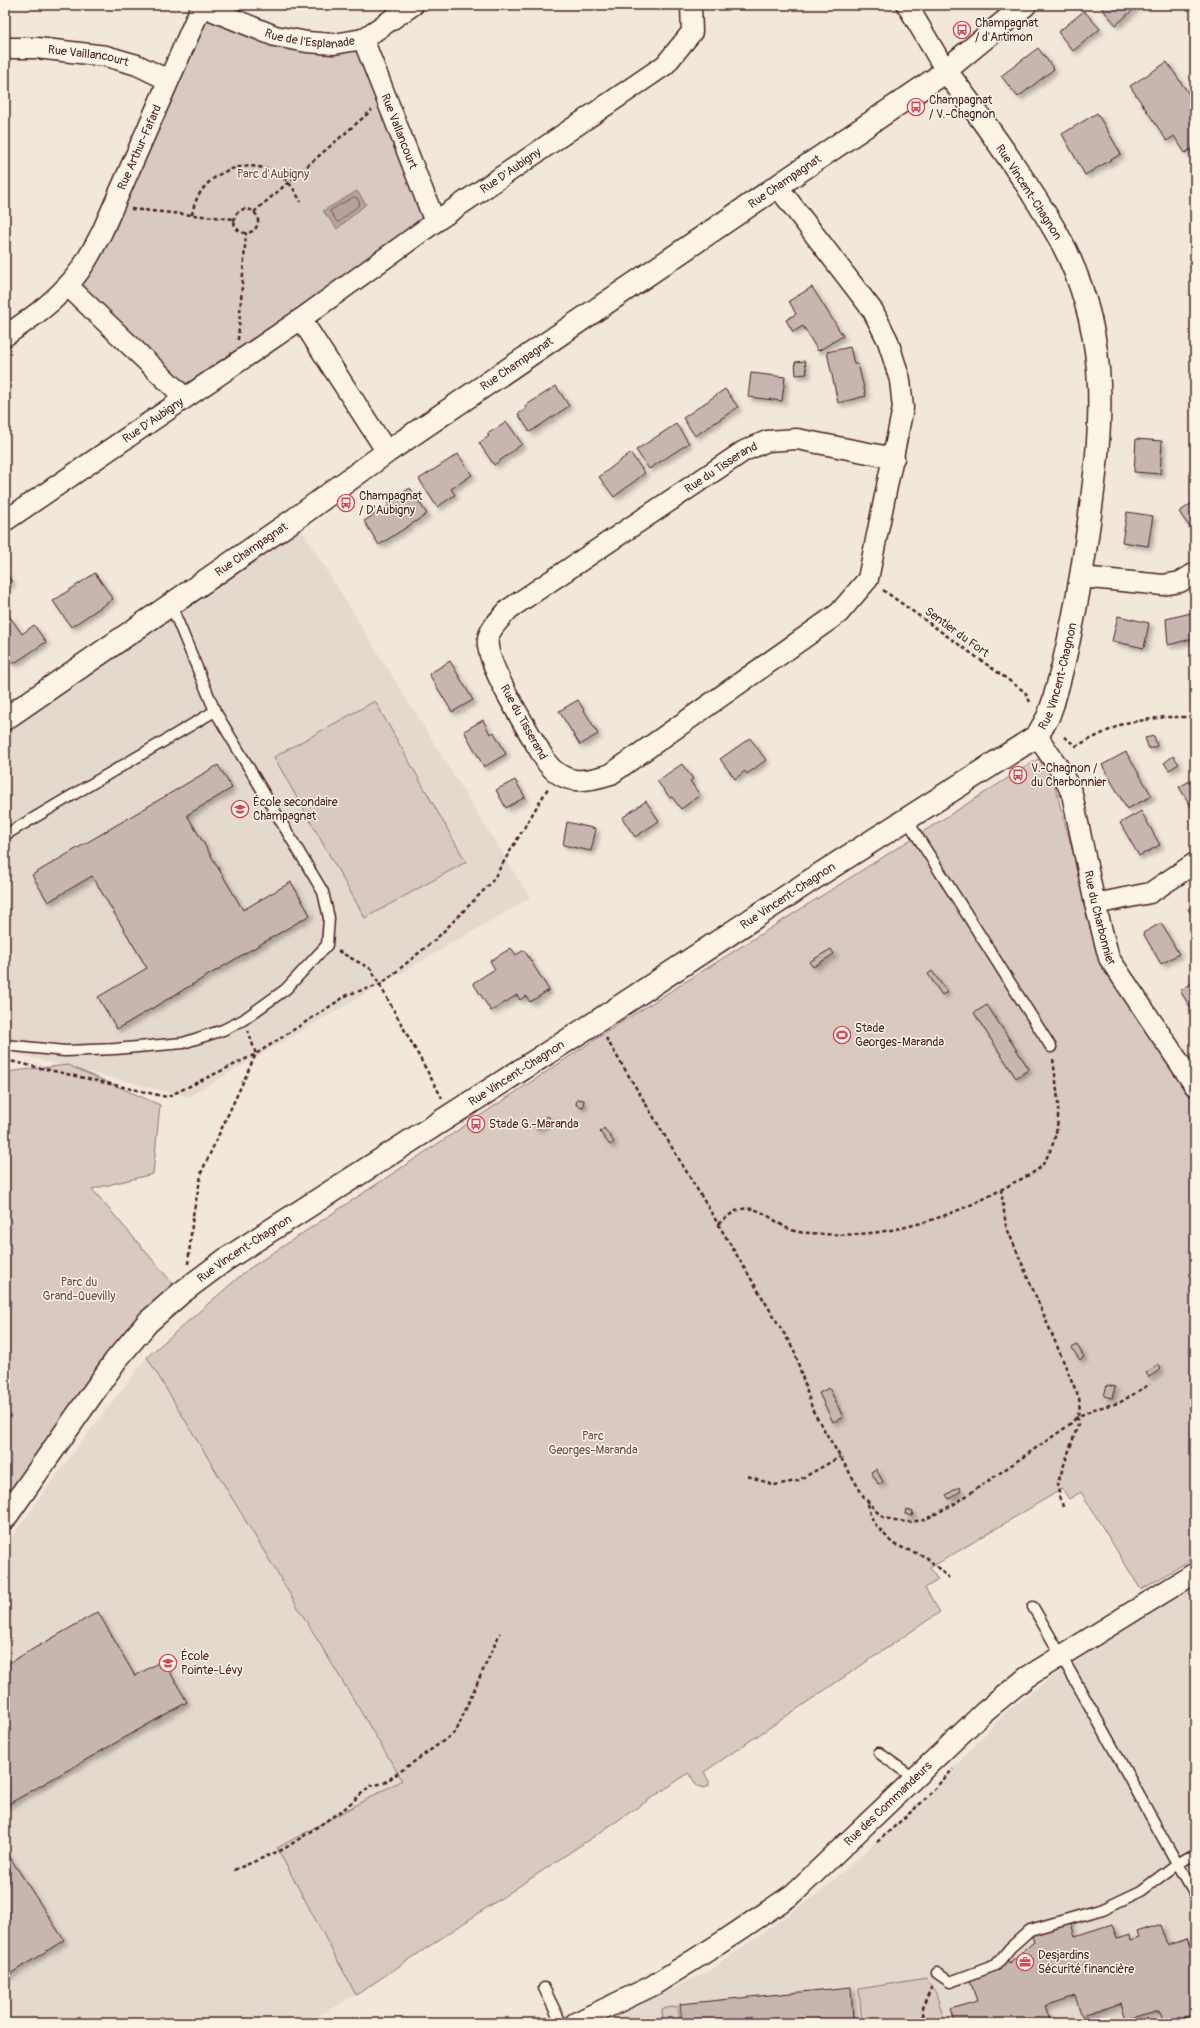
<svg xmlns="http://www.w3.org/2000/svg" width="1200" height="2028" font-family="Pangolin,sans-serif">
  <style>
    .built { fill: #e4d9cd }
    .green { fill: #d8cac0; stroke: #917476 }
    .water { fill: #b6a19c; stroke: #8b6d6f }
    .lines { fill: none; stroke-linecap: round; stroke-linejoin: round }
    .shore { stroke: #755358; stroke-width: 1 }
    .building { fill: #c7b6af; stroke: #4a1f2b; filter: url(#shadow) }
    .lane-casing { stroke: #4a1f2b; stroke-width: 13 }
    .street-casing { stroke: #4a1f2b; stroke-width: 23 }
    .secondary-casing { stroke: #4a1f2b; stroke-width: 25 }
    .path { stroke: #4a1f2b; stroke-width: 2.5; stroke-dasharray: 4 3; stroke-linecap: butt }
    .lane { stroke: #fcf5e5; stroke-width: 10 }
    .street { stroke: #fcf5e5; stroke-width: 20 }
    .secondary { stroke: #fcf5e5; stroke-width: 22 }
    .labels { text-anchor: middle; stroke-width: 3; stroke-linejoin: round; paint-order: stroke }
    .poi-label { font-size: 12px; fill: #4a1f2b; stroke: #fcf5e5; text-anchor: start }
    .street-label { font-size: 12px; fill: #4a1f2b; stroke: #fcf5e5 }
    .park-label { font-size: 12px; fill: #6e4a50; stroke: #fcf5e5 }
  </style>
  <defs>
    <filter id="shadow"><feDropShadow dx="3.5" dy="3.5" stdDeviation="2" flood-color="#0004"/></filter>
  </defs>
  <rect width="100%" height="100%" fill="#f1e8da"/>
  <filter id="ink" filterUnits="userSpaceOnUse"><feTurbulence type="fractalNoise" baseFrequency=".025" numOctaves="2"/><feDisplacementMap in="SourceGraphic" scale="8" xChannelSelector="R" yChannelSelector="G"/><feConvolveMatrix kernelMatrix="1 2 1 2 8 2 1 2 1" color-interpolation-filters="sRGB"/></filter>
  <g filter="url(#ink)">
    <path class="built" d="M295 519 530 898 188 1097 5 1051V719Z
      M147 1357 402 1780 277 1848 356 1995 306 2023H5V1546L69 1458Z
      M1195 1585V2023H604L709 1971 820 1892 929 1794 1008 1710 1067 1666Z"/>
    <path class="green" d="M201 6 276 36 363 39 435 222 184 397 68 286Z
      M375 701 466 862 365 918 274 757Z
      M1046 754 1102 958 1195 1102V1557L1141 1590 1081 1492 1069 1499 1062 1489 930 1568 938 1580 925 1588 940 1612 704 1772 709 1781V1786L704 1788 697 1786 689 1773 356 1995 277 1848 402 1780 147 1357 247 1270 614 1027Z
      M68 1065 160 1105 153 1174 92 1189 181 1293 5 1518V1072Z
      M926 1978 936 1993 945 2023H862L859 1989Z
      M678 2006 680 2023H663L662 2009Z"/>
    <path class="water" d="M357 191 366 204 337 229 323 211Z"/>
    <g class="lines">
      <path class="shore" d="M354 197 357 198 360 204 339 222H337L330 211Z"/>
    </g>
    <path class="building" d="M1099 5H1138L1116 25Z
      M1084 11 1100 29 1073 51 1058 32Z
      M1038 48 1054 69 1018 97 1001 76Z
      M1167 62 1195 103V147L1185 153 1174 136 1167 141 1130 86Z
      M1097 113 1121 154 1085 175 1062 134Z
      M1195 231V240L1191 233Z
      M812 287 843 336 818 351 803 326 793 332 786 320 796 314 789 301Z
      M850 347 854 364H858L866 396 838 403 827 352Z
      M805 361 807 374 796 375 795 362Z
      M751 373 785 377 782 401 748 397Z
      M556 386 569 406 530 432 518 414 526 409 525 406Z
      M725 389 738 407 695 436 683 418Z
      M507 422 522 444 494 465 479 443 489 436 487 434Z
      M676 424 689 443 649 469 636 450Z
      M1136 439 1162 441 1160 474 1134 472Z
      M630 453 645 473 614 497 599 477Z
      M458 454 472 475 451 489 455 495 437 507 419 479Z
      M410 488 427 514 379 545 364 521 390 505 388 502Z
      M1195 501V531L1193 532 1179 512Z
      M1127 512 1153 516 1148 546 1122 542Z
      M5 572 12 582 5 586Z
      M95 573 113 599 71 627 53 601Z
      M1195 612V638L1168 645 1166 619Z
      M1118 616 1149 623 1144 648 1112 641Z
      M10 617 22 634 34 625 46 642 13 664 5 653V621Z
      M450 661 473 700 452 712 429 674Z
      M578 700 598 734 580 745 559 711Z
      M483 720 490 734 494 732 506 754 484 767 464 731Z
      M1154 736 1157 746 1149 749 1145 738Z
      M750 738 766 760 747 774 745 771 735 779 720 759Z
      M1126 752 1152 796 1127 809 1102 765Z
      M1173 756 1179 764 1169 770 1164 763Z
      M682 764 693 779 690 781 700 795 681 809 672 797 670 798 657 781Z
      M218 765 232 788 187 815 243 910 291 882 310 915 117 1029 98 997 147 968 92 876 48 902 32 875Z
      M1195 778V806L1192 808 1179 787Z
      M515 780 525 797 506 808 496 790Z
      M646 801 659 821 635 837 622 818Z
      M1141 811 1160 845 1139 856 1120 823Z
      M567 822 596 829 591 851 563 845Z
      M1195 904V920L1188 909Z
      M1161 923 1179 954 1161 964 1143 933Z
      M511 948 516 955 524 950 549 990 530 1002 526 996 520 1000 517 995 491 1011 473 983 495 969 490 961Z
      M831 949 834 954 813 967 809 962Z
      M932 971 947 992 942 995 928 974Z
      M1195 980V1014L1180 991Z
      M987 1005 1029 1069 1016 1078 974 1013Z
      M577 1099 584 1100 583 1107 576 1105Z
      M548 1116 551 1120 537 1129 534 1125Z
      M604 1128 614 1142 610 1145 600 1132Z
      M1077 1345 1084 1357 1080 1360 1072 1348Z
      M1158 1364 1161 1369 1149 1377 1146 1373Z
      M1107 1385 1115 1387 1112 1398 1104 1396Z
      M829 1388 843 1417 833 1422 819 1393Z
      M876 1469 883 1482 879 1485 871 1472Z
      M959 1487 961 1491 949 1499 946 1495Z
      M906 1509 913 1511 912 1516 905 1514Z
      M98 1612 135 1676 163 1660 187 1702 5 1806V1665Z
      M5 1850 64 1940 5 1977Z
      M1069 1918 1075 1936 1112 1924 1117 1939 1129 1935 1130 1941 1139 1938 1137 1932 1161 1924 1168 1946 1186 1940 1192 1958 1195 1957V2015L1171 2023H1164L1160 2009 1127 2019 1122 2003 1082 2016 1075 1996 1045 2006 1051 2023H955L951 2009 977 2001 967 1971 1007 1958 1009 1963 1034 1942 1030 1930Z
      M851 1987 853 2023H682L680 2004Z"/>
    <g class="lines">
      <defs>
        <path id="lane" d="M907 820 1051 1047
          M5 835 215 711
          M5 1045 65 1051 115 1049 183 1043 223 1030 243 1020 286 989 327 945 329 918 323 892 215 711 171 605
          M1033 1607C1089 1702 1140 1799 1195 1895
          M879 1753 915 1779
          M937 1973 950 1982 996 1965 1010 1948 1030 1930 1103 1909 1141 1891 1177 1864 1195 1854
          M544 1988 561 2023"/>
        <g id="street">
          <path d="M907 5 946 71"/>
          <path id="s1" d="M201 6 275 36 307 42 334 44 363 39 413 5"/>
          <path id="s2" d="M363 39 435 222"/>
          <path id="s3" d="M5 48H37L106 56 137 65 168 80"/>
          <path id="s4" d="M778 187 873 311 888 341 900 380 903 408 868 579 839 613 611 774C586 782 565 786 547 763 533 738 484 664 488 639 489 629 503 616 509 609L744 451 767 441 797 439 894 458"/>
          <path d="M68 286 184 397"/>
          <path d="M301 319 387 452"/>
          <path id="s5" d="M5 336C27 321 49 306 67 286 82 271 92 251 102 232L202 5"/>
          <path id="s6" d="M5 521 301 319 435 222 665 65 692 32 691 5"/>
          <path d="M1081 577 1163 585 1180 582 1195 573"/>
          <path id="s7" d="M1037 736 1061 771 1072 794 1095 904 1109 958 1195 1086"/>
          <path d="M1095 904 1150 893 1195 863"/>
          <path id="s8" d="M575 2023 652 1986 722 1942 793 1894 984 1712 1027 1677 1195 1573"/>
        </g>
        <g id="secondary">
          <path id="s9" d="M5 719 295 519 387 452 935 79 1025 5"/>
          <path id="s10" d="M5 1518 116 1360 148 1322 181 1293 225 1260 279 1225 596 1022 822 873 1037 736 1048 717 1053 703C1070 644 1081 583 1089 522 1102 427 1110 346 1068 255 1056 229 1040 206 1025 182 1000 144 973 107 946 71"/>
        </g>
      </defs>
      <use href="#lane" class="lane-casing"/>
      <use href="#street" class="street-casing"/>
      <use href="#secondary" class="secondary-casing"/>
      <path class="path" d="M131 209 234 219
        M234 221a12 12 0 1 1 24 0a12 12 0 1 1-24 0Z
        M254 212 372 110
        M192 215C198 173 248 152 282 177 291 183 296 193 301 202
        M238 340 246 233
        M883 590 1025 692 1031 704
        M1064 737 1076 746 1124 723 1165 717H1195
        M338 951 371 969 442 1098
        M606 1038 794 1350 813 1411 864 1497 876 1511 883 1517 895 1521 910 1522 924 1520 956 1503 1068 1426C1078 1417 1081 1412 1079 1398L1006 1226 1001 1190
        M5 1062 10 1061 167 1097 256 1054 349 994 380 985 437 938 491 883 548 788
        M718 1224C725 1219 731 1213 738 1210 757 1203 773 1221 787 1228 794 1232 804 1233 811 1233 883 1241 951 1219 1013 1183 1021 1179 1038 1172 1043 1164 1065 1129 1058 1098 1053 1059
        M188 1264 193 1215 202 1171 256 1054 248 1031
        M748 1476 774 1485 797 1481 840 1457
        M868 1504 870 1515 875 1524 893 1544 926 1557 949 1578
        M1063 1507 1057 1485 1078 1425 1077 1417 1094 1409 1119 1403 1150 1384
        M877 1842 921 1803 953 1769
        M234 1870 284 1849 344 1809 370 1786 384 1783 456 1732 469 1701 500 1633
        M925 2023 922 2008 932 1986"/>
      <use href="#lane" class="lane"/>
      <use href="#street" class="street"/>
      <use href="#secondary" class="secondary"/>
    </g>
  </g>
  <defs>
    <symbol id="bus-ring" viewBox="-11 -11 22 22"><circle r="9.5" fill="#fcf5e5" stroke="#d1495b" stroke-width="1.5"/><path d="M-5-6H5V4H4V6H2V4H-2V6H-4V4H-5ZM-3.5-4V0h7V-4ZM-3.5 1.2v1.5H-2V1.2ZM2 1.2v1.5H3.5V1.2Z" fill="#d1495b"/></symbol>
    <symbol id="school-ring" viewBox="-11 -11 22 22"><circle r="9.5" fill="#fcf5e5" stroke="#d1495b" stroke-width="1.5"/><path d="M0-5L7-2L0 1L-7-2ZM-4 1L0 2.5L4 1V4Q0 6-4 4Z" fill="#d1495b"/></symbol>
    <symbol id="stadium-ring" viewBox="-11 -11 22 22"><circle r="9.5" fill="#fcf5e5" stroke="#d1495b" stroke-width="1.5"/><path d="M0-5a6.5 5 0 1 0 0 10a6.5 5 0 1 0 0-10ZM-3.5-1.8h7v3.6h-7Z" fill="#d1495b"/></symbol>
    <symbol id="office-ring" viewBox="-11 -11 22 22"><circle r="9.5" fill="#fcf5e5" stroke="#d1495b" stroke-width="1.5"/><path d="M-6-3h4V-5.5h4V-3h4V5H-6ZM-1-4.5V-3h2v-1.5ZM-6 0V1H6V0Z" fill="#d1495b"/></symbol>
  </defs>
  <g fill-rule="evenodd">
    <use href="#bus-ring" x="952" y="20" width="20" height="20"/>
    <use href="#bus-ring" x="906" y="97" width="20" height="20"/>
    <use href="#bus-ring" x="336" y="493" width="20" height="20"/>
    <use href="#bus-ring" x="1008" y="765" width="20" height="20"/>
    <use href="#school-ring" x="230" y="799" width="20" height="20"/>
    <use href="#stadium-ring" x="832" y="1025" width="20" height="20"/>
    <use href="#bus-ring" x="466" y="1114" width="20" height="20"/>
    <use href="#school-ring" x="158" y="1653" width="20" height="20"/>
    <use href="#office-ring" x="1015" y="1952" width="20" height="20"/>
  </g>
  <g class="labels">
    <g class="poi-label">
      <text x="975" y="27">Champagnat<tspan x="975" dy="14">/ d'Artimon</tspan></text>
      <text x="929" y="104">Champagnat<tspan x="929" dy="14">/ V.-Chagnon</tspan></text>
      <text x="359" y="500">Champagnat<tspan x="359" dy="14">/ D'Aubigny</tspan></text>
      <text x="1031" y="772">V.-Chagnon /<tspan x="1031" dy="14">du Charbonnier</tspan></text>
      <text x="253" y="806">École secondaire<tspan x="253" dy="14">Champagnat</tspan></text>
      <text x="855" y="1032">Stade<tspan x="855" dy="14">Georges-Maranda</tspan></text>
      <text x="489" y="1128">Stade G.-Maranda</text>
      <text x="181" y="1660">École<tspan x="181" dy="14">Pointe-Lévy</tspan></text>
      <text x="1038" y="1959">Desjardins<tspan x="1038" dy="14">Sécurité financière</tspan></text>
    </g>
    <g class="street-label">
      <text dy="4" stroke="none"><textPath href="#s1" startOffset="115">Rue de l'Esplanade</textPath></text>
      <text dy="4" stroke="none"><textPath href="#s3" startOffset="84">Rue Vaillancourt</textPath></text>
      <text dy="4" stroke="none"><textPath href="#s2" startOffset="99">Rue Vallancourt</textPath></text>
      <text dy="4" stroke="none"><textPath href="#s5" startOffset="237">Rue Arthur-Fafard</textPath></text>
      <text dy="4" stroke="none"><textPath href="#s6" startOffset="615">Rue D'Aubigny</textPath></text>
      <text dy="4" stroke="none"><textPath href="#s9" startOffset="947">Rue Champagnat</textPath></text>
      <text transform="translate(1029 192) rotate(57)" y="4">Rue Vincent-Chagnon</text>
      <text dy="4" stroke="none"><textPath href="#s9" startOffset="623">Rue Champagnat</textPath></text>
      <text dy="4" stroke="none"><textPath href="#s6" startOffset="179">Rue D'Aubigny</textPath></text>
      <text dy="4" stroke="none"><textPath href="#s4" startOffset="1258">Rue du Tisserand</textPath></text>
      <text dy="4" stroke="none"><textPath href="#s9" startOffset="299">Rue Champagnat</textPath></text>
      <text transform="translate(957 632) rotate(36)" y="4">Sentier du Fort</text>
      <text dy="4" stroke="none"><textPath href="#s10" startOffset="1372">Rue Vincent-Chagnon</textPath></text>
      <text transform="translate(524 722) rotate(61)" y="4">Rue du Tisserand</text>
      <text dy="4" stroke="none"><textPath href="#s10" startOffset="1012">Rue Vincent-Chagnon</textPath></text>
      <text dy="4" stroke="none"><textPath href="#s7" startOffset="195">Rue du Charbonnier</textPath></text>
      <text dy="4" stroke="none"><textPath href="#s10" startOffset="688">Rue Vincent-Chagnon</textPath></text>
      <text dy="4" stroke="none"><textPath href="#s10" startOffset="364">Rue Vincent-Chagnon</textPath></text>
      <text dy="4" stroke="none"><textPath href="#s8" startOffset="385">Rue des Commandeurs</textPath></text>
    </g>
    <g class="park-label">
      <text x="273" y="178">Parc d'Aubigny</text>
      <text x="79" y="1286">Parc du<tspan x="79" dy="14">Grand-Quevilly</tspan></text>
      <text x="593" y="1440">Parc<tspan x="593" dy="14">Georges-Maranda</tspan></text>
    </g>
  </g>
  <rect width="1200" height="2028" fill="none" stroke="#fcf5e5" stroke-width="20"/>
  <rect x="10" y="10" width="1180" height="2008" fill="none" stroke="#4a1f2b" stroke-width="1.5" filter="url(#ink)"/>
</svg>
